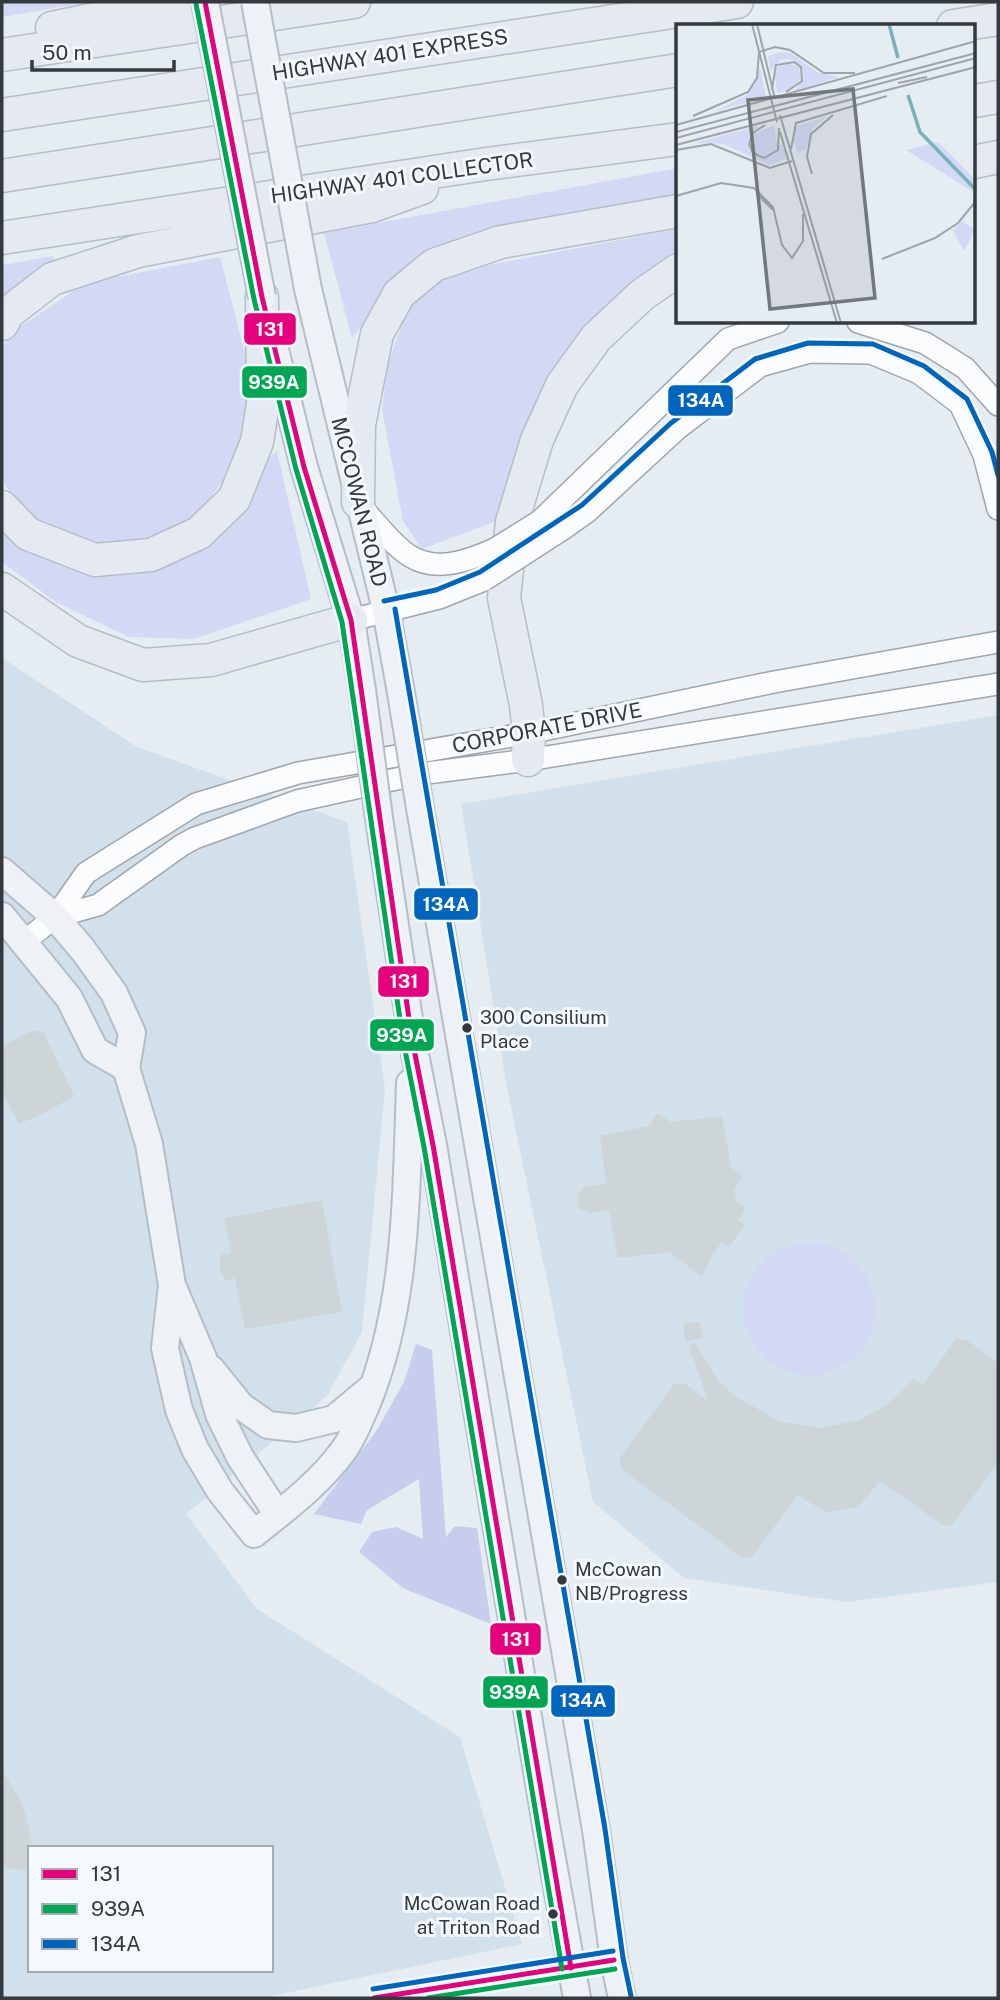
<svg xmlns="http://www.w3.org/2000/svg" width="1000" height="2000" font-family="'Public Sans',sans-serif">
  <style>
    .built { fill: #d2e0ec; fill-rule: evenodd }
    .green { fill: #d3d9f5 }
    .forest { fill: #c6cded }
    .building { fill: #ced5d9 }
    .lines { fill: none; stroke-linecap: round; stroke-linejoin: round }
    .minor-casing { stroke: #a0a6aa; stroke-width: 24 }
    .major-casing { stroke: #b5bdc7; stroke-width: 30 }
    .highway-casing { stroke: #b5bdc7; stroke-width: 35 }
    .minor { stroke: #fbfcfd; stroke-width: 21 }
    .major { stroke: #eef1f6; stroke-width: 26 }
    .highway { stroke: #e5e9f1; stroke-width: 32 }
    .minor-bridge-casing { stroke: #a0a6aa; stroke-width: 24; stroke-linecap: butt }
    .major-bridge-casing { stroke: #b5bdc7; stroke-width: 30; stroke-linecap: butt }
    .minor-bridge { stroke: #fbfcfd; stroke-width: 21 }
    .major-bridge { stroke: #eef1f6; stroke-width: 26 }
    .bus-1-casing { stroke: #f4f9fd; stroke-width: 10 }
    .bus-2-casing { stroke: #f4f9fd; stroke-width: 10 }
    .bus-3-casing { stroke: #f4f9fd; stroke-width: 10 }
    .bus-1 { stroke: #e5007d; stroke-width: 5 }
    .bus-2 { stroke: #00a651; stroke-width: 5 }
    .bus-3 { stroke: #0065bd; stroke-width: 5 }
    .bus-dot { fill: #34393d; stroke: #f4f9fd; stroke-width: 2.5 }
    .labels { text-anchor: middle; stroke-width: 6; stroke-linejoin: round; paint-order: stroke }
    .bus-label { font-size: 19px; fill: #34393d; stroke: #f4f9fd; text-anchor: start }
    .street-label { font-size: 21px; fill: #34393d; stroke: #f4f9fd }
    .inset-river { fill: none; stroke: #79b3b9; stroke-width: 3.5 }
    .inset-road { fill: none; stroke: #9ea4aa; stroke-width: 2 }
    .view { fill: #72787c; fill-opacity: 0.15; stroke: #72787c; stroke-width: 3.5 }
    .inset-edge { fill: none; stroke: #34393d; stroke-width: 3.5 }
    .line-badge { stroke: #f4f9fd; stroke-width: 2.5 }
    .badge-label { font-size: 19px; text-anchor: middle; font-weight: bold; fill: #fff }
  </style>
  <rect width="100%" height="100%" fill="#e5ecf2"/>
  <path class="built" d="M2 658 137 747 347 822 385 1089 362 1332 327 1396 186 1514 257 1609 460 1737 522 1944 262 1998H2ZM30 1848H271V1970H30Z
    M998 715V1582L847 1602 684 1578 593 1502 506 1083 461 804Z"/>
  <path class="green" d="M2 2H90L2 17Z
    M678 168V198L407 269 352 338 324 233Z
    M678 229V257L533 412 496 521 422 549 403 521 382 409 388 363 411 300 456 271Z
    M53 256 57 268 2 302V265Z
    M220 257 245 353 247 407 233 468 189 525 132 544 82 545 33 523 7 488 2 477V348L11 333 85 283Z
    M277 451 311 599 194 639 129 637 56 602 2 562V516L142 562Z
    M743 1309a66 66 0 1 1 132 0a66 66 0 1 1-132 0Z"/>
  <path class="forest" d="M416 1344 432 1350 446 1537 455 1526 477 1528 491 1624 403 1588 359 1552 372 1532 396 1527 423 1539 419 1479 367 1510 361 1524 314 1514 377 1430 404 1382Z"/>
  <path class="building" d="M33 1030 44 1033 74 1096 43 1114 19 1124 2 1091V1046Z
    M658 1113 671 1122 722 1116 731 1167 743 1176 734 1189 736 1201 746 1208 738 1220 745 1225 729 1247 722 1242 712 1255 702 1277 669 1252 618 1258 609 1210 589 1213 579 1208 577 1196 584 1187 606 1184 600 1136 649 1126Z
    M322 1200 342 1312 245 1329 235 1278 225 1281 220 1268V1255L231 1253 224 1218Z
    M700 1322 702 1338 686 1342 683 1324Z
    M957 1337 961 1340 966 1339 998 1363V1463L952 1525H943L880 1481 858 1507 825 1512 798 1495 753 1556 743 1558 621 1469 620 1458 674 1384 684 1383 708 1401 689 1346 695 1343 719 1382 737 1397 779 1421 821 1428 860 1420 888 1404 914 1379 923 1385Z
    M2 1770 21 1801 28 1823 32 1848H30V1871L2 1868Z"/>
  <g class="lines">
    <defs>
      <path id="minor" d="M858 322 925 343 965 368 998 405
        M359 504C372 518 394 547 410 556 437 573 470 560 495 549
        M540 521 728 339 778 322
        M563 529 587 512 677 429 760 366 810 352 871 353 919 373 960 404 984 455 998 509
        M351 620 439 598 484 580
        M55 917 98 905 182 845 195 838 297 801 419 774 528 760 998 684
        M24 942 55 917 86 873 196 804 298 773 529 733 774 682 998 642"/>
      <path id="major" d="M308 289 386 610 400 687
        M270 329 304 467 351 620 362 690
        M420 808 596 1830 614 1960 622 1998
        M379 818 412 1039 433 1145 546 1825 577 1998
        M2 871 55 917 83 950 114 993 132 1033 126 1068 149 1144 172 1285 203 1358 219 1414 240 1457 278 1515
        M2 916 69 998 95 1050 126 1068
        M172 1285 165 1348 179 1410 195 1449 220 1491 254 1534C285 1509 320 1483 343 1451 353 1438 358 1423 365 1408 408 1307 406 1192 410 1083
        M211 1369 241 1406 268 1425 296 1428 334 1419 371 1388"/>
      <path id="highway" d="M953 26 998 19
        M52 28 177 2
        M2 55 354 2
        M974 101 998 97
        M2 115 737 2
        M974 162 998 157
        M2 176 678 70
        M2 238 486 164 678 139
        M2 324 8 313 52 279 138 251 372 206 422 188
        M358 502 359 425 368 379 377 334 399 294 434 265 501 242 678 211
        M2 507 28 534 95 560 151 555 199 533 234 499 257 442 263 404 262 297
        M2 589 78 641 143 665 211 660 351 620
        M528 760 529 733 526 705 504 598 512 522 537 440 562 385 596 338 642 295 678 270"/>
    </defs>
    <use href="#minor" class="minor-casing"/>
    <use href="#major" class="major-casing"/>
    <use href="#highway" class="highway-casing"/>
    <use href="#minor" class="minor"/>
    <use href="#major" class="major"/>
    <use href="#highway" class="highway"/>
    <defs>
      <path id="minor-bridge" d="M495 549 540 521
        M484 580 563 529"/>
      <path id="major-bridge" d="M205 2 262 297
        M255 2 308 289
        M400 687 420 808
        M362 690 379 818"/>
    </defs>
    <use href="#minor-bridge" class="minor-bridge-casing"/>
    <use href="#major-bridge" class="major-bridge-casing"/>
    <use href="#minor-bridge" class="minor-bridge"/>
    <use href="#major-bridge" class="major-bridge"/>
    <defs>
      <path id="bus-1" d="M205 2 262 297 304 467 351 620 412 1039 433 1145 571 1968
        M374 1998 614 1960"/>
      <path id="bus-2" d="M196 4 254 299 296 469 342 622 403 1040 424 1147 562 1969
        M428 1998 615 1969"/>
      <path id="bus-3" d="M384 601 436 590 480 572 582 505 671 423 755 359 808 343 873 344 924 366 967 399 992 452 998 475
        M395 609 605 1829 623 1958 631 1996
        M373 1989 613 1951"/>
    </defs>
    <use href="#bus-1" class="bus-1-casing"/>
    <use href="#bus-2" class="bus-2-casing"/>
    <use href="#bus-3" class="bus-3-casing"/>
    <use href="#bus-1" class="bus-1"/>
    <use href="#bus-2" class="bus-2"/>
    <use href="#bus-3" class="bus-3"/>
  </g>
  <g class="bus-dot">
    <circle cx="467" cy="1028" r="6"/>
    <circle cx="562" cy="1580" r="6"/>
    <circle cx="553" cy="1914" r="6"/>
  </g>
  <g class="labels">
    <g class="bus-label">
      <text x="480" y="1024">300 Consilium<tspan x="480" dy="24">Place</tspan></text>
      <text x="575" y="1576">McCowan<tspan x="575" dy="24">NB/Progress</tspan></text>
      <text x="540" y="1910" text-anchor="end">McCowan Road<tspan x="540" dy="24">at Triton Road</tspan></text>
    </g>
    <g class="street-label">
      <text transform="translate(390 55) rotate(-9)" y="7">HIGHWAY 401 EXPRESS</text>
      <text transform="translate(402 178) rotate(-8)" y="7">HIGHWAY 401 COLLECTOR</text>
      <text transform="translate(359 502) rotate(76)" y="7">MCCOWAN ROAD</text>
      <text transform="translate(547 728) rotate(-11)" y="7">CORPORATE DRIVE</text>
    </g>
  </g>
  <g transform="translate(676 24)">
    <rect width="299" height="299" fill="#e5ecf2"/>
    <path d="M104 28 115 29 141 48 163 53 119 67 128 52 118 36 105 35 95 48 92 32ZM107 38 122 42 125 54 117 64 101 70 99 47ZM84 44 90 73 40 87 71 71ZM152 92 137 104 130 125 122 129 117 115 118 103ZM98 101 102 123 92 132 81 131 75 122 77 111ZM81 102 74 125 87 134 106 120 111 135 93 141 47 120 18 119ZM262 118 299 155V169L230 126ZM286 197 299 206 288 227 277 207Z" fill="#d3d9f5"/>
    <path class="inset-river" d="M213 0 222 34M232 71 244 108 300 166"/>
    <path class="inset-road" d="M76 0 101 98M81 0 99 75M222 59 251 53M96 65 100 41 118 38 125 43 126 57 110 68M104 91 165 299M17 92 72 68 81 54 83 28 99 23 114 26 148 49H179M0 101 300 17M89 101 77 109 73 120 77 129 88 134 102 126 103 104M0 108 300 29M104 108 161 299M0 114 300 34M0 121 300 43M115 125 120 99 211 72M0 126 35 120 94 144 116 137M136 150 131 133 135 110 157 91M80 169 97 186M0 172 45 159 78 164 97 183 106 221 116 234 127 217V190M206 235 259 214 282 199 300 177"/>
    <path class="view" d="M177 65 199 274 94 285 72 76Z"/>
    <rect width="299" height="299" class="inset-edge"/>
  </g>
  <g class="line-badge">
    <rect x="243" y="312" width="54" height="34" rx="7" fill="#e5007d"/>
    <rect x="241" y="365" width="67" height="34" rx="7" fill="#00a651"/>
    <rect x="667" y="384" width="67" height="33" rx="7" fill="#0065bd"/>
    <rect x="413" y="887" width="66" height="34" rx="7" fill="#0065bd"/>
    <rect x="377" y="965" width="53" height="33" rx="7" fill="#e5007d"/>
    <rect x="369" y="1018" width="66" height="34" rx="7" fill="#00a651"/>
    <rect x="489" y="1622" width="53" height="34" rx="7" fill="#e5007d"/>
    <rect x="482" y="1675" width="67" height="34" rx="7" fill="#00a651"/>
    <rect x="550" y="1684" width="66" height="34" rx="7" fill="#0065bd"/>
  </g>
  <g class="badge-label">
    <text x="270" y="336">131</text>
    <text x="274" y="389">939A</text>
    <text x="701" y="407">134A</text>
    <text x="446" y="911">134A</text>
    <text x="404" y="988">131</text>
    <text x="402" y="1042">939A</text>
    <text x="516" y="1646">131</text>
    <text x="515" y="1699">939A</text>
    <text x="583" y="1707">134A</text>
  </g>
  <rect width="1000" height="2000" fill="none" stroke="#34393d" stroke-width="7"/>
  <rect x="28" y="1846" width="245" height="126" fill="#f4f9fd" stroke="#a7acb0" stroke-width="2"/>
  <rect x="42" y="1869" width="35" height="10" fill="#e5007d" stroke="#a7acb0" stroke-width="2"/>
  <text x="91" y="1881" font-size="21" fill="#34393d">131</text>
  <rect x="42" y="1904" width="35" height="10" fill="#00a651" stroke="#a7acb0" stroke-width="2"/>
  <text x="91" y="1916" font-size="21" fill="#34393d">939A</text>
  <rect x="42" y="1939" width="35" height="10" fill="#0065bd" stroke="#a7acb0" stroke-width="2"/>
  <text x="91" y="1951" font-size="21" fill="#34393d">134A</text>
  <path d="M32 60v10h142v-10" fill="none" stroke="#34393d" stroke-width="3.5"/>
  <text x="42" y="60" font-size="21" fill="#34393d" stroke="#f4f9fd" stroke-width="5" paint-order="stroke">50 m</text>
</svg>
